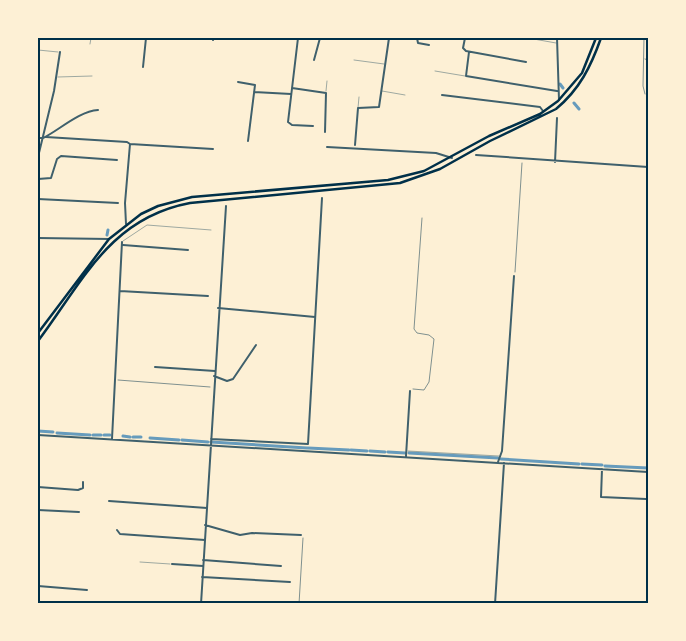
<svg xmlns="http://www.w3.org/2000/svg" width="686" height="641" font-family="'Source Sans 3',sans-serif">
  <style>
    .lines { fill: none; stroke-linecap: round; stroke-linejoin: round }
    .canal { stroke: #669bbc; stroke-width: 3 }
    .path { stroke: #003049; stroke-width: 0.5 }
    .service { stroke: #3f606c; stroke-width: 0.5 }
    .minor { stroke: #3f606c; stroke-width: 2 }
    .trunk { stroke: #003049; stroke-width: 2.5 }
    .neatline { fill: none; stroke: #003049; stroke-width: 2 }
  </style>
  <rect width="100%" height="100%" fill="#fdf0d5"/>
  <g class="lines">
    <path class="canal" d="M560 84 563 88
      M574 103 579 109
      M107 235 108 230
      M38 431 53 432
      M57 433 90 435
      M93 435H101
      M104 435H110
      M123 436 130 437
      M133 437H141
      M150 438 179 440
      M182 440 208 442
      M211 442 307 448
      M308 448 349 450
      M351 450 367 451
      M370 451 385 452
      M388 452 405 453
      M409 453 498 458
      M501 459 579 464
      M582 464 602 465
      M605 466 648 468"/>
    <path class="path" d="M644 38 643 86 645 94
      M645 59 648 60
      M515 272 522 163
      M118 380 210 387
      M413 389 424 390 429 382 434 339 429 335 417 333 414 329 422 218
      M299 604 303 538"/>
    <path class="service" d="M528 38 556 43
      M90 44 91 38
      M38 50 58 52
      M354 60 384 64
      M435 71 465 76
      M58 77 92 76
      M326 91 327 81
      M382 91 405 95
      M358 108 359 97
      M123 241 147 225 211 230
      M408 451 499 456
      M140 562 170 564"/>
    <path class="minor" d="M298 38 288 122 292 125 313 126
      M417 38 418 43 429 45
      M465 38 463 48 466 51 526 62
      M557 38 559 100
      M213 40 214 38
      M38 42V38
      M469 52 466 76 557 91
      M314 60 320 38
      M143 67 146 38
      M238 82 255 85 248 141
      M292 88 326 93 325 132
      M254 92 291 94
      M442 95 540 107 543 111
      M46 137 127 142 130 144
      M38 138H43C58 131 79 111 98 110
      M355 145 358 108 379 107 389 38
      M327 147 436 153 452 158
      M476 155 648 167
      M38 157 54 91 60 52
      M555 162 557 118
      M38 179 51 178 57 159 61 156 117 160
      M38 199 118 203
      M126 224 125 203 130 144 213 149
      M38 238 109 239
      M123 245 188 250
      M120 291 208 296
      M218 308 315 317
      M155 367 215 371
      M214 376 227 381 233 379 256 345
      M38 435 648 472
      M112 439 122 242
      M211 439 308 444 322 198
      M406 456 410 391
      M498 462 502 451 514 276
      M602 469 601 497 646 499
      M38 487 78 490 83 488V482
      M109 501 207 508
      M38 510 79 512
      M205 525 240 535 252 533 301 535
      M117 530 120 534 205 540
      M203 560 281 566
      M172 564 203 566
      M202 577 290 582
      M38 586 87 590
      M201 602 215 604
      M201 604 226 206
      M495 604 504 463"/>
    <path class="trunk" d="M38 333 109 239 141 214 158 206 192 197 388 180 424 171 489 136 540 114 558 101 582 73 596 38
      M38 341C83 281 110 218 190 203L400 183 440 169 490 141 556 109C580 89 591 66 601 38"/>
  </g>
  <rect width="686" height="641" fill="none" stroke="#fdf0d5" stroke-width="78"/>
  <rect x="39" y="39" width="608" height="563" class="neatline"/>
</svg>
